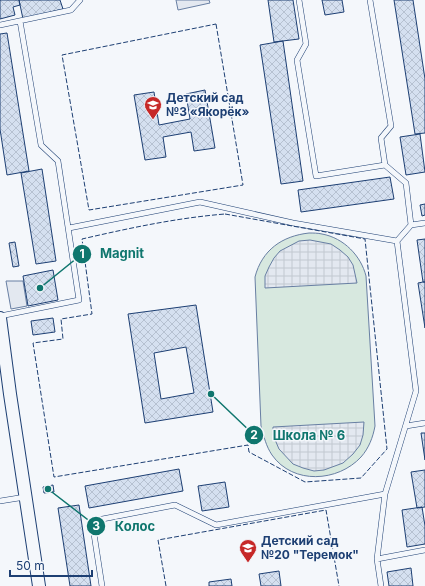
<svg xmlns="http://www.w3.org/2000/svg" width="425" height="586" font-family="Inter,sans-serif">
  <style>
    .park { fill: #d7e8df; stroke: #687fa3 }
    .parking { fill: #e3e8f0; stroke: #687fa3 }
    .plaza { fill: url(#plaza-grid); stroke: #687fa3 }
    .building { fill: url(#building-cross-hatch); stroke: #1d3f73; fill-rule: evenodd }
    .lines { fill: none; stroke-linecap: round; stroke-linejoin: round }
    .service-casing { stroke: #1d3f73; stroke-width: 6 }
    .tertiary-casing { stroke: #1d3f73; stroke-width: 14 }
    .service { stroke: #f4f7fb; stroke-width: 5 }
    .tertiary { stroke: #f4f7fb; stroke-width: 12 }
    .fence { stroke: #1d3f73; stroke-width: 1; stroke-dasharray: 5 2; stroke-linecap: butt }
    .labels { text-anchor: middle; stroke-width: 3; stroke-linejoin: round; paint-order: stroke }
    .poi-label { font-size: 12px; font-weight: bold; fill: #1d3f73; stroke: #f4f7fb; text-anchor: start }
    .leader { fill: none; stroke: #0f766e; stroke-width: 1.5 }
    .callout-dot { fill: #0f766e; stroke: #f4f7fb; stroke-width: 1.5 }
    .mark-label { font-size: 12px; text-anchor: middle; font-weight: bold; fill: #fff }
    .callout-label { font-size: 13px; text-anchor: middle; font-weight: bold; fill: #0f766e; stroke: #f4f7fb; stroke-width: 3; stroke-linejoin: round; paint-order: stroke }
  </style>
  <defs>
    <pattern id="plaza-grid" width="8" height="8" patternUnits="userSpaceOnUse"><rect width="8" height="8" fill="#e3e8f0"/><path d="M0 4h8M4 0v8" fill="none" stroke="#c2c8d1"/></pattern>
    <pattern id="building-cross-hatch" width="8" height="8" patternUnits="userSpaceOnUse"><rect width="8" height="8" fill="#d5e0f0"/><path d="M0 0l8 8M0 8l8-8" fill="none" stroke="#b6c1d1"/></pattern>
  </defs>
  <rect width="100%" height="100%" fill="#f4f7fb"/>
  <path class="park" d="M309 233C313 233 318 233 322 234 344 238 361 256 366 276L375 426C373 437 369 448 361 457 338 482 293 485 272 455 266 446 264 437 261 426L255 277C262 250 282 236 309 233Z"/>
  <path class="parking" d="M176 0H209L210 3 178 10Z
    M6 281H23L27 306 11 309Z"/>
  <path class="plaza" d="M310 240 331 244 340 250 348 257 353 265 357 283 265 288V276L269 267 274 258 280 251 299 241Z
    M364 422 363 435 360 445 353 454 343 463 324 470 314 471 303 468 293 464 279 449 273 435V427Z"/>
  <path class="building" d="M0 0H19L20 5 13 7 15 15 0 19Z
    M19 0H60L63 9 23 19Z
    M268 0H293L299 39 274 42Z
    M322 0H342L344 12 325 15Z
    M394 0H413L425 79V133L415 134Z
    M7 33 29 171 7 175 0 129V34Z
    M283 41 303 181 281 184 260 45Z
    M205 90 215 148 194 151 191 132 163 137 166 157 145 160 134 95 154 92 159 125 190 119 186 94Z
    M420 134 425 172 406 175 400 137Z
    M42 169 56 261 36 264 21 173Z
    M390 177 394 199 301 212 298 190Z
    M425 204V215L422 216 420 205Z
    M425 239V282H423L417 240Z
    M15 242 19 266 13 267 9 243Z
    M53 270 58 300 28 306 23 276Z
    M423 282H425V328L418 283Z
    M196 305 213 412 145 423 128 314ZM186 347 194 393 161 399 154 353Z
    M53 318 55 332 33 335 31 321Z
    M421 433H425V460Z
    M179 469 183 491 89 508 85 486Z
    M425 470V507L417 508 411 472Z
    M225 482 229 507 202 511 198 486Z
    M53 485 54 492 44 493 43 487Z
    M79 505 91 586H70L58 508Z
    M422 507 425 526V544L407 547 402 510Z
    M411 568 413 586H389L387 572Z
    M279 571 281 586H261L259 574Z
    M231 579 232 586H209V582Z"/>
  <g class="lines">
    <defs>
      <path id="service" d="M299 0 306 44 297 60 316 176 385 165
        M370 0 391 126 381 138 385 165 406 183 411 225
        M0 25 71 10 80 0
        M69 228 200 202 293 223 397 241 411 225 425 223
        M0 316 79 300 58 161 41 145 20 21
        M406 426 425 423
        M0 501 25 497
        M377 559 425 550
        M102 586 92 521 175 505 216 525 385 494
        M381 586 377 559 385 494 416 391 397 241"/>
      <path id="tertiary" d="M0 318 10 394 39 586"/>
    </defs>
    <use href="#service" class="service-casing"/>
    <use href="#tertiary" class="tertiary-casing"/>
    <use href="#service" class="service"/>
    <use href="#tertiary" class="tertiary"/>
    <path class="fence" d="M216 24 243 185 89 210 62 55Z
      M225 214 365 239 387 449 361 478 305 482 249 452 248 445 54 477 33 343 63 339 61 319 92 314 82 239C130 228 176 218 225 214Z
      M166 586 158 540 326 510 339 586"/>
  </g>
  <defs>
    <symbol id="school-pin" viewBox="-11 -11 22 30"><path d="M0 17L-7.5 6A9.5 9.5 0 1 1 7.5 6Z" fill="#c62828" stroke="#f4f7fb"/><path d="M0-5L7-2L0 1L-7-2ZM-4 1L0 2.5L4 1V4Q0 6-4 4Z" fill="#fff"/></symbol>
  </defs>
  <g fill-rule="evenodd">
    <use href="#school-pin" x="143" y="95" width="20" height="27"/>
    <use href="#school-pin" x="238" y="538" width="20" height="27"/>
  </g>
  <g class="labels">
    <g class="poi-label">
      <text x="166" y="102">Детский сад<tspan x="166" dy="14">№3 «Якорёк»</tspan></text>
      <text x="261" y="545">Детский сад<tspan x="261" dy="14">№20 "Теремок"</tspan></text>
    </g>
  </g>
  <path class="leader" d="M40 288L82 254M211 394L254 435M48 489L96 526"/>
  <g class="callout-dot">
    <circle cx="40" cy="288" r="4"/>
    <circle cx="211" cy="394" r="4"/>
    <circle cx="48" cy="489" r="4"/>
    <circle cx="82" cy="254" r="10"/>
    <circle cx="254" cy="435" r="10"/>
    <circle cx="96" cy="526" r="10"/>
  </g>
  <g class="mark-label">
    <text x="82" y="258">1</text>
    <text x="254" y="439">2</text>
    <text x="96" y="530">3</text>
  </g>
  <g class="callout-label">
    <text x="122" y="258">Magnit</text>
    <text x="309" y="440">Школа № 6</text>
    <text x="135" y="531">Колос</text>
  </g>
  <path d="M10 570v6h82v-6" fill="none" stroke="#1d3f73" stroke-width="2"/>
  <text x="16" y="570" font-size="12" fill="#1d3f73" stroke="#f4f7fb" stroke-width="3" paint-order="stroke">50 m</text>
</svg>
